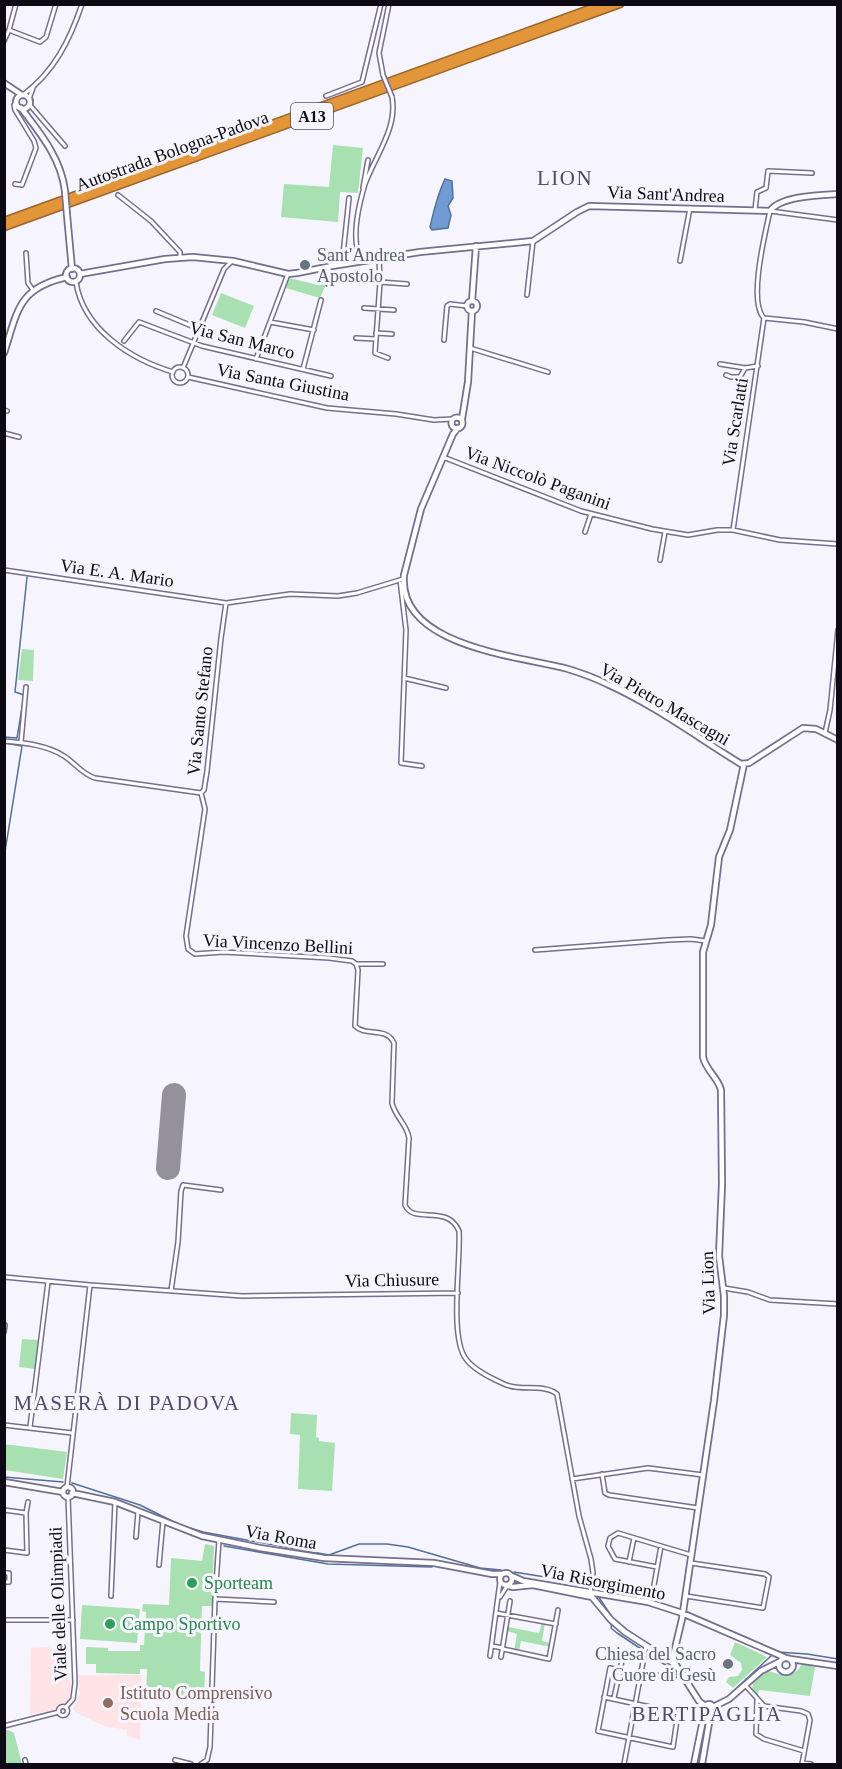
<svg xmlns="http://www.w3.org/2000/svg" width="842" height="1769" font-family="'Times New Roman',serif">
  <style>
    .education { fill: #ffe4e7 }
    .green { fill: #a8e0b2 }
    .water { fill: #719cd3; stroke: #53709a; stroke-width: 1.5 }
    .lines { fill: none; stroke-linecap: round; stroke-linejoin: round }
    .stream { stroke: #53709a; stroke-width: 1.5 }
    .runway { stroke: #94919b; stroke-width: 24 }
    .street-casing { stroke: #766e8e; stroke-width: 6 }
    .secondary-casing { stroke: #766e8e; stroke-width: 8 }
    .highway-casing { stroke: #98642d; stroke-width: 9 }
    .street { stroke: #fff; stroke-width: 3 }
    .secondary { stroke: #fff; stroke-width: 4.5 }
    .highway { stroke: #e39539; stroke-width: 6 }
    .street-bridge-casing { stroke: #766e8e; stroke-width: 6; stroke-linecap: butt }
    .secondary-bridge-casing { stroke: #766e8e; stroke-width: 8; stroke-linecap: butt }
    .street-bridge { stroke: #fff; stroke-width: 3 }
    .secondary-bridge { stroke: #fff; stroke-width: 4.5 }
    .worship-dot { fill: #6b7280; stroke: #f6f4fc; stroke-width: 2 }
    .leisure-dot { fill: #2e9e5b; stroke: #f6f4fc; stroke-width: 2 }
    .education-dot { fill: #8d6e63; stroke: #f6f4fc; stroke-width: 2 }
    .labels { text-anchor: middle; stroke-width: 6; stroke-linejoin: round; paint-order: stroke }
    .shield { fill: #f6f4fc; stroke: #53505b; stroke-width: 1.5 }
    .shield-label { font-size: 16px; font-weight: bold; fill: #0d0a16 }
    .street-label { font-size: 18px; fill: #0d0a16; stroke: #f6f4fc }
    .worship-label { font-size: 18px; fill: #5b616d; stroke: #f6f4fc; text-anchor: start }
    .leisure-label { font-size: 18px; fill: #27864d; stroke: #f6f4fc; text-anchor: start }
    .education-label { font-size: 18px; fill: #785e54; stroke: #f6f4fc; text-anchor: start }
    .quarter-label { font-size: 21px; letter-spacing: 1.5px; fill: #524a68; stroke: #f6f4fc }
  </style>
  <rect width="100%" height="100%" fill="#f6f4fc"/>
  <path class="education" d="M50 1647V1649H57V1657L68 1654 69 1679 72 1684 70 1697 67 1703 57 1709 30 1715 31 1648Z
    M78 1675H142L140 1740 127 1736V1730L104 1726 75 1712 73 1708 80 1693Z"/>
  <path class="green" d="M333 145 363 148 358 193 340 192 338 222 281 217 284 184 329 187Z
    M289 278 314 284H326L320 298 286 288Z
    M221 293 254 306 245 328 212 315Z
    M22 649 34 650 33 681 18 680Z
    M22 1339 38 1340 35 1369 19 1367Z
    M291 1413 317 1415 316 1437 319 1438V1441L335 1443 332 1491 298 1489 300 1435 290 1434Z
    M4 1444 67 1452 63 1479 5 1470Z
    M205 1544 214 1546 212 1606H202L200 1671 205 1672 204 1698 146 1695 147 1669H140V1674L96 1673V1664H86V1647L108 1648V1651H140V1645H144L146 1612 142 1611 143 1604 169 1605 171 1558 202 1561Z
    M82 1605 140 1609 137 1643 80 1639Z
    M542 1623H545L542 1641 551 1643V1647L521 1641 519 1652 514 1651 517 1634 507 1631 508 1627 539 1633Z
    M735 1642 767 1657 733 1688 726 1682 729 1677 738 1676 742 1670 741 1663 730 1655Z
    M802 1664 815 1667 810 1696 759 1690 757 1698 752 1690 753 1683 766 1670C781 1675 792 1681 802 1664Z
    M5 1730H8L14 1733 22 1764H5Z"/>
  <path class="water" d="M445 179 452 181 453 198 448 206 451 215 448 228 432 230 430 227C434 210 437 195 445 179Z"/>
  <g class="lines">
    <path class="stream" d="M4 737 17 738 24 695 15 692 27 577
      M4 743 22 746 4 858
      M4 1477 63 1482
      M72 1483 140 1505 180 1525 203 1532 329 1555 359 1544H387L408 1547 480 1568 501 1570
      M224 1546 328 1564 432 1567
      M514 1572 595 1585 597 1591
      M598 1596 612 1617
      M612 1622 611 1628 617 1633 670 1668
      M777 1652 807 1654 838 1659
      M727 1697 772 1655"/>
    <path class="runway" d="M168 1168 174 1095"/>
    <defs>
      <path id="street" d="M16 4 9 30 40 42 46 37 56 4
        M4 41 9 30
        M383 75 379 53 389 4
        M23 95C54 72 70 40 82 4
        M326 96 362 82 381 4
        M29 99 33 88
        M29 104 65 146
        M15 184 22 185 36 148 34 141 15 110 14 105 16 102
        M363 188 368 160
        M118 195 151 221 180 252V257
        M755 210 757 192 766 188 768 171 812 173
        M838 220 770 211C765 234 748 302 764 318L804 322 838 329
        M26 253 28 283 33 290
        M379 258 380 282 375 353 388 358
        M359 261C358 254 356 246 356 238 355 221 360 201 365 184 375 156 398 128 392 97
        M680 261 690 208
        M342 264 349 198
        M76 282C83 329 130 359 173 372
        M380 282 407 284
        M328 284 329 268
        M527 295 533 241
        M364 308 394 310
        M156 311 199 329
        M270 322 314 330
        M376 333 392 334
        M356 338 375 339
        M444 340 447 306 450 304 467 306
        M124 341 139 322 202 346 331 376
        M470 348 548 372
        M256 359 288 274
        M720 364 745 368 758 366
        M172 375a8 8 0 1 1 16 0a8 8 0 1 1-16 0Z
        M183 368 224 269 232 261
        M303 369 321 300
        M726 375 731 377H740L745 368
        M188 377 327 408 396 414 434 420 453 419
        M4 410 7 411
        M4 433 19 437
        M443 457 581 511 652 529 688 535 717 530H733L780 540 838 544
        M733 530 764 318
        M585 532 591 514
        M660 560 665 532
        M4 570 226 603 290 594 338 596 357 593 403 579
        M400 580 406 630 401 763 422 766
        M404 678 446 688
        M825 733 830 710 838 630
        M4 741C25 743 47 745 64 756 75 763 82 774 95 778L201 793
        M21 742 26 687
        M201 793 205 809 186 936 188 949 195 954 223 952 329 958 352 961 356 964H383
        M201 793 204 790 207 771 221 638 226 603
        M535 950 668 940 691 939 706 941
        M356 964 358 970 355 1026C366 1037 386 1026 394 1043L392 1103C395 1117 407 1124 409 1138L405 1205C413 1225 447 1203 459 1231 461 1261 449 1337 466 1359 474 1370 491 1378 504 1384 520 1392 543 1383 557 1394L579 1516 591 1559 593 1573 590 1592
        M4 1277 90 1285 242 1296 458 1293
        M724 1288 748 1292 770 1300 838 1304
        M171 1291 178 1242 181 1191 183 1185 221 1190
        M4 1332 5 1325
        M4 1425 72 1433
        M30 1427 48 1282
        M602 1474 605 1493 609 1495 698 1508
        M572 1479 648 1468 703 1475
        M67 1487 90 1285
        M4 1510 26 1513 27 1553 4 1550
        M26 1513 28 1502
        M136 1537 138 1512
        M629 1562 634 1538
        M159 1565 163 1521
        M657 1567 615 1559 608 1546 610 1538 618 1533 691 1555
        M4 1573H9V1582H4
        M654 1585 661 1546
        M111 1596 115 1502
        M686 1596 763 1608 769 1577 765 1574 691 1563
        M500 1597 507 1586
        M215 1599 274 1602
        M496 1613 556 1624
        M4 1620H73
        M492 1646 503 1648
        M503 1649 549 1659 558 1610
        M490 1656 500 1582
        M501 1657 510 1601
        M640 1671 672 1679 675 1676
        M661 1676 669 1673 675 1676
        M746 1686 764 1706
        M604 1697 678 1713 673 1747 598 1731 610 1668 620 1670
        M614 1698 623 1656
        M757 1700 756 1734 764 1739 804 1751
        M58.5 1711a4.5 4.5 0 1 1 9 0a4.5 4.5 0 1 1-9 0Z
        M66 1707 73 1699 75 1683 68 1497
        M758 1711 764 1706 801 1711 808 1714 810 1720 802 1764
        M4 1726 59 1712
        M25 1760 26 1764
        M175 1760 191 1764
        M802 1763 811 1764
        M201 1764 207 1760 210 1747 215 1599 219 1540
        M624 1764 646 1646"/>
      <path id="secondary" d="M4 83 22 95
        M16 102a7 7 0 1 1 14 0a7 7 0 1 1-14 0Z
        M21 108C40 133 61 158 65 191
        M67 215 72 269
        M66 275a7 7 0 1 1 14 0a7 7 0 1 1-14 0Z
        M80 274 165 259 193 257 233 261 288 274 297 273 332 266 420 252 533 241 577 212 589 206 770 211C780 196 820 195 838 194
        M472 301 476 246
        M467 306a5 5 0 1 1 10 0a5 5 0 1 1-10 0Z
        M4 353C18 310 18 288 67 277
        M451.5 423a5.5 5.5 0 1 1 11 0a5.5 5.5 0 1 1-11 0Z
        M462 419 468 382 472 311
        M458 428 453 434 421 509 404 575C397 647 520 656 568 669 581 673 595 678 607 684 654 705 697 737 741 764L749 763 803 728 816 729 838 740
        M4 1482 63 1492
        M63 1492a5 5 0 1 1 10 0a5 5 0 1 1-10 0Z
        M72 1493 115 1502 202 1536 260 1548 324 1558 434 1563 492 1574H503
        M500 1579a6 6 0 1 1 12 0a6 6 0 1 1-12 0Z
        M512 1576 523 1581 648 1602 682 1613 786 1658
        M508 1586 513 1587 533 1585 592 1597 611 1620 625 1632 676 1665 699 1701 705 1706
        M779 1665a7 7 0 1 1 14 0a7 7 0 1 1-14 0Z
        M790 1659 838 1666
        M672 1661 682 1619 714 1401 724 1315V1296L719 1256 722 1184 721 1090C718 1077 706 1071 703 1057V952L711 925 719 857 730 830 744 764
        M705 1708a4 4 0 1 1 8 0a4 4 0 1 1-8 0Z
        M713 1707 729 1699 761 1671 779 1662
        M694 1764 705 1710
        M702 1764 711 1711"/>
      <path id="highway" d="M4 221 603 4
        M4 227 620 4"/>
    </defs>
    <use href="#street" class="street-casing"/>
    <use href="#secondary" class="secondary-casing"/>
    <use href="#highway" class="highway-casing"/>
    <use href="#street" class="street"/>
    <use href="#secondary" class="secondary"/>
    <use href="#highway" class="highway"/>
    <defs>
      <path id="street-bridge" d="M383 75 392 97"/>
      <path id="secondary-bridge" d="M65 191 67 215"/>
    </defs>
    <use href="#street-bridge" class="street-bridge-casing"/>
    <use href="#secondary-bridge" class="secondary-bridge-casing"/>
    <use href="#street-bridge" class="street-bridge"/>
    <use href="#secondary-bridge" class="secondary-bridge"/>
  </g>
  <g class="worship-dot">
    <circle cx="305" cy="265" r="6"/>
    <circle cx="728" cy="1664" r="6"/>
  </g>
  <g class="leisure-dot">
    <circle cx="192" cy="1583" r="6"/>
    <circle cx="110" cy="1624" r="6"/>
  </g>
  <circle class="education-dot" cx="108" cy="1703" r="6"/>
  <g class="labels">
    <rect class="shield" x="291" y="103" width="42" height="26" rx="4.5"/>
    <g class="shield-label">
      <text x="312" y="122">A13</text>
    </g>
    <g class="street-label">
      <text transform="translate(172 151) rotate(-20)" y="6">Autostrada Bologna-Padova</text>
      <text transform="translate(666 194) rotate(2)" y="6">Via Sant'Andrea</text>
      <text transform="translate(242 340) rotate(14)" y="6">Via San Marco</text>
      <text transform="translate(283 382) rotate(11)" y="6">Via Santa Giustina</text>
      <text transform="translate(735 422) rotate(-81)" y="6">Via Scarlatti</text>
      <text transform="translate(538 478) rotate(20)" y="6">Via Niccolò Paganini</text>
      <text transform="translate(117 573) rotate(8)" y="6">Via E. A. Mario</text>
      <text transform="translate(665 704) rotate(30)" y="6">Via Pietro Mascagni</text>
      <text transform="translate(200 711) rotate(-84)" y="6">Via Santo Stefano</text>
      <text transform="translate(278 944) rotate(3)" y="6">Via Vincenzo Bellini</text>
      <text transform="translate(392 1280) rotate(-1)" y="6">Via Chiusure</text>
      <text transform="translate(708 1283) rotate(-92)" y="6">Via Lion</text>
      <text transform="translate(281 1537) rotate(10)" y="6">Via Roma</text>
      <text transform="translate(603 1582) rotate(11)" y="6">Via Risorgimento</text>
      <text transform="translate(58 1604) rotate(-92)" y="6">Viale delle Olimpiadi</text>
    </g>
    <g class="worship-label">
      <text x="317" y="261">Sant'Andrea<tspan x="317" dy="21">Apostolo</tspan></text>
      <text x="716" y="1660" text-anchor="end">Chiesa del Sacro<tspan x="716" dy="21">Cuore di Gesù</tspan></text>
    </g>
    <g class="leisure-label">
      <text x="204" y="1589">Sporteam</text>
      <text x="122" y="1630">Campo Sportivo</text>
    </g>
    <g class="education-label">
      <text x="120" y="1699">Istituto Comprensivo<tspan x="120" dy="21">Scuola Media</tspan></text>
    </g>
    <g class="quarter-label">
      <text x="565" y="185">LION</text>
      <text x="127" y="1410">MASERÀ DI PADOVA</text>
      <text x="707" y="1721">BERTIPAGLIA</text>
    </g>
  </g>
  <rect width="842" height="1769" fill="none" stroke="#0d0a16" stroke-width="12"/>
</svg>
